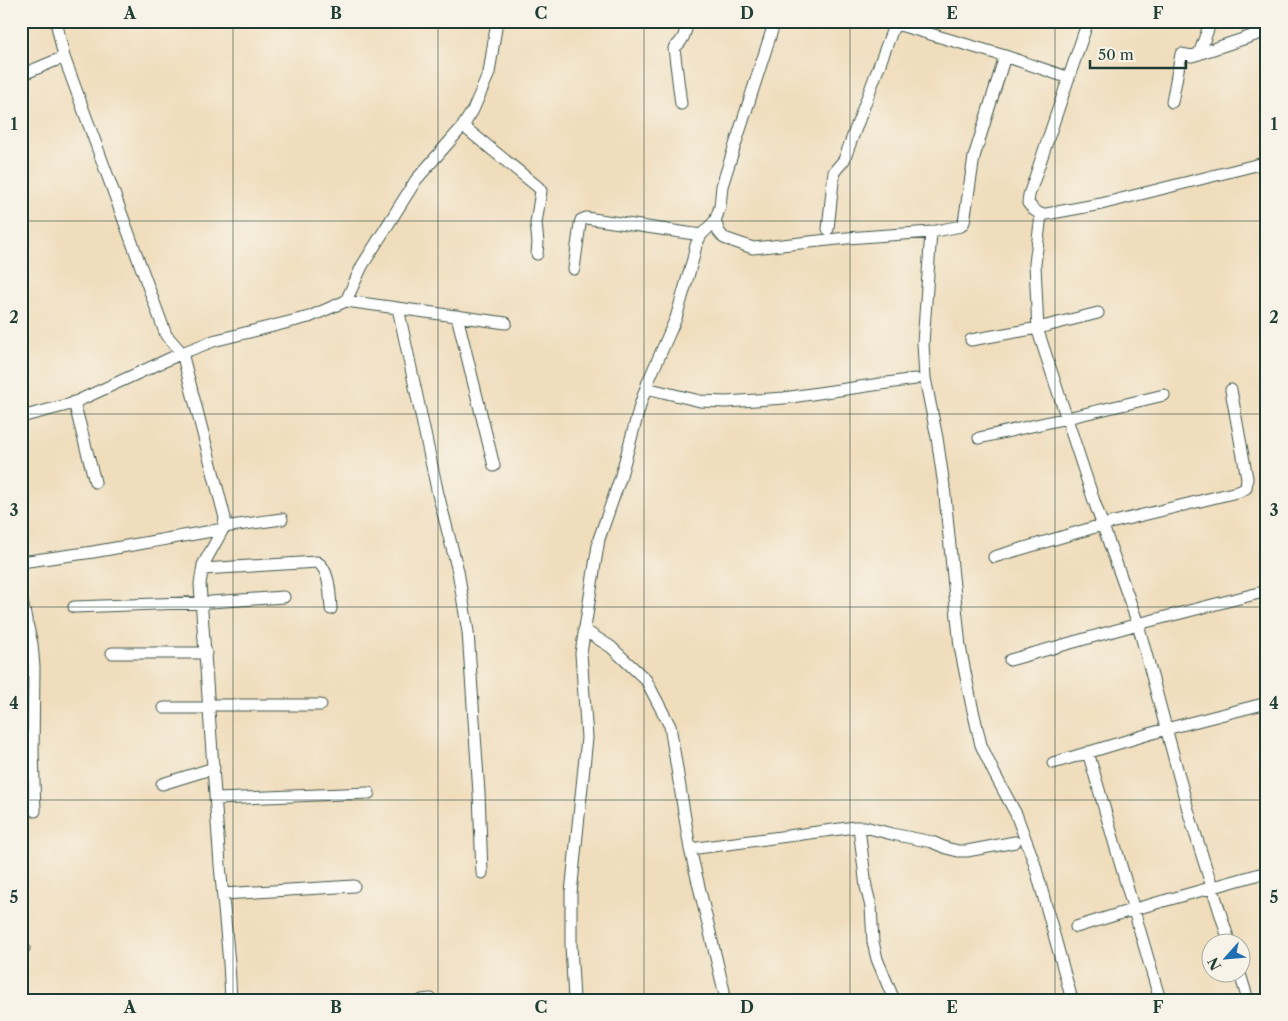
<svg xmlns="http://www.w3.org/2000/svg" width="1288" height="1021" font-family="'Libre Caslon Text',serif">
  <style>
    .lines { fill: none; stroke-linecap: round; stroke-linejoin: round }
    .street-casing { stroke: #3e5548; stroke-width: 13 }
    .street { stroke: #fff; stroke-width: 11 }
    .grid { fill: none; stroke: #1f3d34; stroke-width: 1; stroke-opacity: 0.55 }
    .neatline { fill: none; stroke: #1f3d34; stroke-width: 2 }
    .grid-label { font-size: 16px; text-anchor: middle; font-weight: bold; fill: #1f3d34 }
  </style>
  <rect width="100%" height="100%" fill="#f7f3e8"/>
  <filter id="ink" filterUnits="userSpaceOnUse"><feTurbulence type="fractalNoise" baseFrequency=".02" numOctaves="2"/><feDisplacementMap in="SourceGraphic" scale="10" xChannelSelector="R" yChannelSelector="G"/><feConvolveMatrix kernelMatrix="1 2 1 2 8 2 1 2 1" color-interpolation-filters="sRGB"/></filter>
  <filter id="wash" filterUnits="userSpaceOnUse"><feTurbulence type="fractalNoise" baseFrequency=".0096" numOctaves="4" result="noise"/><feDisplacementMap in="SourceGraphic" scale="20" xChannelSelector="R" yChannelSelector="G"/><feGaussianBlur stdDeviation="1.12" result="paint"/><feColorMatrix in="noise" values="0 0 0 0 0 0 0 0 0 0 0 0 0 0 0 0 0 1.4 0 .05"/><feComposite in="paint" operator="in"/></filter>
  <g filter="url(#wash)">
    <rect width="100%" height="100%" fill="#f0ddbc"/>
  </g>
  <g filter="url(#ink)">
    <g class="lines">
      <defs>
        <path id="street" d="M56 21 64 57 166 335 182 353 225 518 223 529 203 565 200 584 220 865 229 963 231 1000
          M896 21 895 23 903 26 1005 56 1069 78
          M1088 21 1029 195 1028 203 1033 209 1041 215 1101 204 1260 164 1267 165
          M1199 54 1211 21
          M21 75 64 57
          M1172 102 1181 54 1192 56 1267 31
          M681 104 674 48C684 41 685 33 688 21
          M463 126 538 187 541 191 536 223 538 243 537 254
          M1041 215 1035 264 1038 331 1094 501 1138 624 1190 817 1230 944
          M715 221 719 232 724 238 753 248 847 238 931 232 961 226 964 222 974 157 1005 56
          M828 229 834 172 844 160 895 23
          M931 232 923 343 925 378 937 438 944 486 960 647 971 702 981 745 994 773 1016 814 1034 862 1072 1000
          M574 269 580 224 581 220 586 218 701 235
          M346 301 506 323
          M398 308 438 494 458 571 468 632 479 793 482 873
          M457 316 494 466
          M971 340 1038 328 1098 313
          M646 388 700 401 726 402 784 398 915 379
          M74 402 95 482
          M21 417 71 404 182 353 213 341 309 317 346 301 362 266 416 180 463 126 473 110 489 73 497 21
          M979 438 1067 418 1164 395
          M223 527 282 519
          M994 557 1102 525 1241 491 1246 488 1247 478 1231 390
          M21 562 93 552 223 529
          M203 569 317 562C330 569 330 596 331 609
          M21 598 32 644 34 667 33 753 35 811
          M74 607 211 602 284 597
          M584 630 611 647 646 680 670 726 690 849 724 991
          M112 653H206
          M1010 660 1138 624 1267 591
          M209 705H321
          M164 708H210
          M1088 752 1160 1000
          M1053 763 1166 729 1267 703
          M162 784 214 768
          M216 799 369 793
          M859 827 866 887 871 907 873 942 877 959 894 1000
          M690 849 855 827H865L892 834 932 842 946 848 958 851H967L1015 842
          M223 894 354 886
          M1076 927 1135 909 1267 872
          M21 949 24 948
          M1240 974 1248 1000
          M422 1000 431 999
          M574 1000 571 945V893L587 738 581 653 599 539 620 479 641 402 648 382 676 318 693 259 696 245 701 235 715 221 720 207 722 186 727 170 775 21"/>
      </defs>
      <use href="#street" class="street-casing"/>
      <use href="#street" class="street"/>
    </g>
  </g>
  <path class="grid" d="M233 21V1000M438 21V1000M644 21V1000M850 21V1000M1055 21V1000M21 221H1267M21 414H1267M21 607H1267M21 800H1267"/>
  <rect width="1288" height="1021" fill="none" stroke="#f7f3e8" stroke-width="55"/>
  <g transform="translate(1226 958) rotate(243)"><circle r="24" fill="#f7f3e8" stroke="#a1aaa0"/>
  <path d="M0-4L9 19L0 12L-9 19Z" fill="#1f6fb2"/>
  <text y="-8" font-size="14" font-weight="bold" text-anchor="middle" fill="#1f3d34">N</text>
  </g>
  <path d="M1090 60v8h96v-8" fill="none" stroke="#1f3d34" stroke-width="2.5"/>
  <text x="1098" y="60" font-size="15" fill="#1f3d34" stroke="#f7f3e8" stroke-width="4" paint-order="stroke">50 m</text>
  <rect x="28" y="28" width="1232" height="966" class="neatline"/>
  <g class="grid-label">
    <text x="130" y="19">A</text>
    <text x="336" y="19">B</text>
    <text x="541" y="19">C</text>
    <text x="747" y="19">D</text>
    <text x="952" y="19">E</text>
    <text x="1158" y="19">F</text>
    <text x="14" y="130">1</text>
    <text x="1274" y="130">1</text>
    <text x="14" y="323">2</text>
    <text x="1274" y="323">2</text>
    <text x="14" y="516">3</text>
    <text x="1274" y="516">3</text>
    <text x="14" y="709">4</text>
    <text x="1274" y="709">4</text>
    <text x="14" y="903">5</text>
    <text x="1274" y="903">5</text>
    <text x="130" y="1013">A</text>
    <text x="336" y="1013">B</text>
    <text x="541" y="1013">C</text>
    <text x="747" y="1013">D</text>
    <text x="952" y="1013">E</text>
    <text x="1158" y="1013">F</text>
  </g>
</svg>
